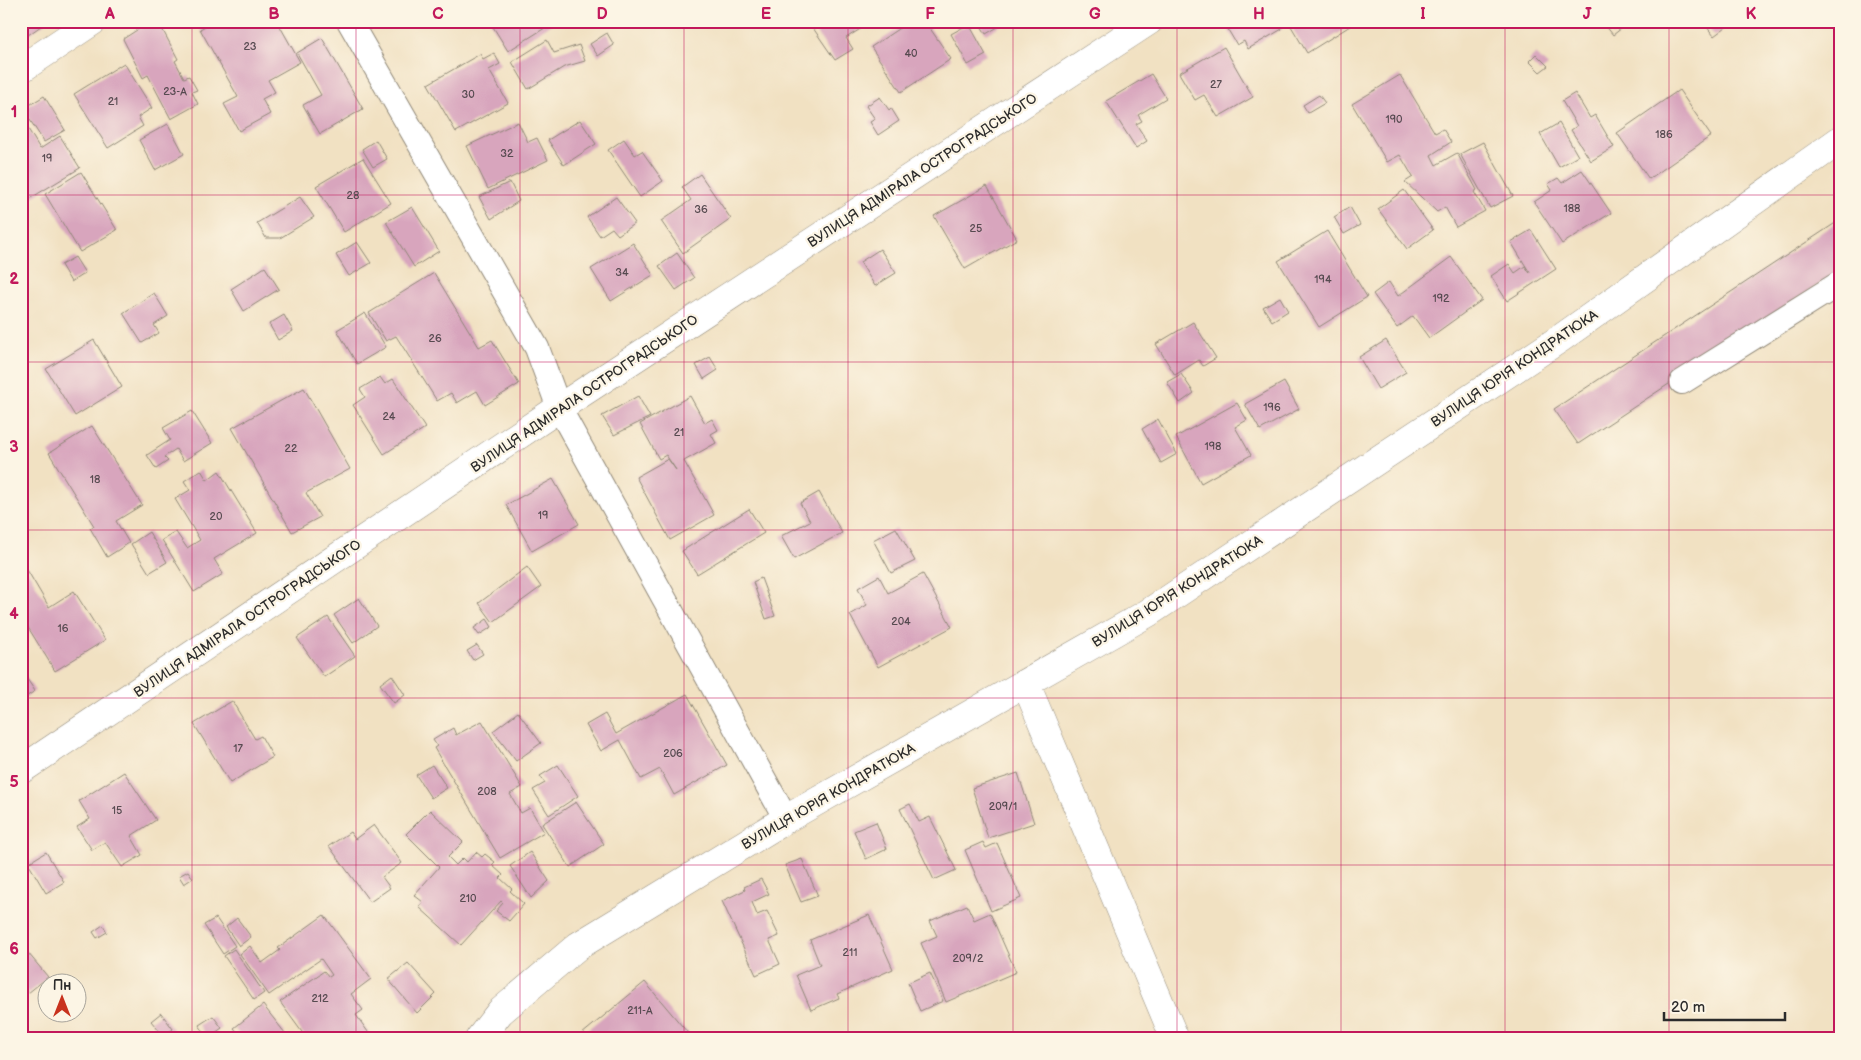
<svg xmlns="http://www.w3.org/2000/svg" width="1861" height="1060" font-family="'Balsamiq Sans',sans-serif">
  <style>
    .building { fill: #d8a5bd }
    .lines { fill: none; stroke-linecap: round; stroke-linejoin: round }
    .service-casing { stroke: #8e8676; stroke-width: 26 }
    .minor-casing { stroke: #8e8676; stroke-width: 29 }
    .tertiary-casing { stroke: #8e8676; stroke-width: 29 }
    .service { stroke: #fff; stroke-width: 24 }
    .minor { stroke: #fff; stroke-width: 28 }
    .tertiary { stroke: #fff; stroke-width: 28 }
    .grid { fill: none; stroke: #c2185b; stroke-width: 1; stroke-opacity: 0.55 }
    .labels { text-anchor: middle; stroke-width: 4.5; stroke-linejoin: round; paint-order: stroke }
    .number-label { font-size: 11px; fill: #564a50 }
    .street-label { font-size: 14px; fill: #2b2b2b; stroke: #fcf5e5 }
    .neatline { fill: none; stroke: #c2185b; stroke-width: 2 }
    .grid-label { font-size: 16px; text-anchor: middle; font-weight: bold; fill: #c2185b }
  </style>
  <rect width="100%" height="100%" fill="#fcf5e5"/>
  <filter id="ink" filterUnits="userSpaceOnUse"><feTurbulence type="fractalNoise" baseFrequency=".02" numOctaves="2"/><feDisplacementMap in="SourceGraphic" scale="10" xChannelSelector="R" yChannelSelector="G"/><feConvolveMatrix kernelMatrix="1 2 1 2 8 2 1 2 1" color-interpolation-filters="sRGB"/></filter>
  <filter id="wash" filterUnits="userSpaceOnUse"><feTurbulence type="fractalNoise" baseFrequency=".0096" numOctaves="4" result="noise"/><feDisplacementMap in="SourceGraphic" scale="20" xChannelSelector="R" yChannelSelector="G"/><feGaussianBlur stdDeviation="1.12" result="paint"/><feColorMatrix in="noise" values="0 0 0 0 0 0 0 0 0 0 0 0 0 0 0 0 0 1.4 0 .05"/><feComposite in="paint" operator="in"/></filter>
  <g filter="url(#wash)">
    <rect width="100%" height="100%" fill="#f1e1c2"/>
    <g id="blocks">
      <path class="building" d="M21 21H48L21 40Z
        M151 21H158L178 59 175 61 184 78 189 76 197 90 192 92 198 104 171 119 148 75 143 78 123 39Z
        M214 21H277L300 62 268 80 275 92 262 99 270 114 239 131 224 104 238 97 200 29Z
        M492 21H556L508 51 490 22Z
        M823 21H858L862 28 846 38 853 49 835 60 813 28Z
        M910 21H925L951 59 901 92 871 47Z
        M978 21H1008L986 34Z
        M1227 21H1277L1282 29 1248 49 1244 41 1237 45 1224 23Z
        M1288 21H1358L1307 53Z
        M1602 21H1631L1613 35Z
        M1702 21H1734L1714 36Z
        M1830 21H1840V35Z
        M969 24 986 55 968 65 951 34Z
        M607 33 614 45 598 56 590 44Z
        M322 38 363 109 320 134 303 105 321 95 297 53Z
        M547 40 554 53 579 45 585 61 564 67 528 89 512 62Z
        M1224 47 1253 97 1218 117 1204 95 1195 100 1179 73Z
        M494 53 500 64 489 70 508 103 456 132 428 84 480 54 483 59Z
        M1536 54 1548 66 1540 72 1529 61Z
        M124 63 152 108 138 117 143 126 108 148 74 94Z
        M1151 74 1166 98 1138 115 1142 121 1136 124 1147 141 1136 148 1106 101Z
        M1400 75 1435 133 1443 129 1451 142 1431 155 1436 165 1457 153 1477 190 1474 192 1485 211 1456 227 1445 207 1437 212 1405 182 1413 177 1400 155 1387 162 1352 104Z
        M1679 90 1711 136 1649 179 1617 133Z
        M1575 93 1590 118 1595 115 1614 147 1591 161 1571 130 1577 126 1562 101Z
        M1319 95 1325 103 1308 113 1303 105Z
        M44 96 65 130 44 142 23 109Z
        M880 97 889 110 891 108 899 121 878 135 870 122 875 119 866 106Z
        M580 120 596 144 564 165 548 140Z
        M24 122 40 149 60 136 80 168 21 204V123Z
        M518 122 528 142 537 138 548 160 488 189 467 146Z
        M1559 123 1578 156 1559 167 1540 134Z
        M168 124 184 154 155 170 139 140Z
        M624 139 635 155 642 151 663 181 640 197 608 150Z
        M376 140 387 159 373 167 362 149Z
        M1483 142 1513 196 1490 208 1460 154Z
        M363 158 391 203 344 232 316 186Z
        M1582 170 1611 213 1562 244 1534 202 1552 190 1548 184 1558 178 1562 183Z
        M81 172 117 230 80 252 45 194Z
        M700 174 731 219 683 253 661 221 691 200 682 187Z
        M510 182 519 201 491 219 479 197Z
        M987 186 1017 239 965 269 934 216Z
        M1404 190 1433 230 1407 249 1378 209Z
        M300 197 314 217 280 238H266L257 223Z
        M616 197 635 223 618 235 612 228 600 236 587 217Z
        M412 207 439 251 414 267 386 222Z
        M1350 207 1360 225 1344 234 1334 217Z
        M1840 220V271L1578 444 1554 409Z
        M1531 230 1556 269 1507 301 1491 276 1509 264 1515 273 1525 266 1530 273 1511 242Z
        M1327 231 1367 297 1319 327 1278 261Z
        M357 242 371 263 349 276 336 255Z
        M633 243 653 275 611 301 591 269Z
        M880 249 896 273 875 286 860 262Z
        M677 253 694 278 676 290 659 266Z
        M75 257 85 273 71 282 61 265Z
        M1451 257 1482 300 1429 338 1413 316 1397 328 1373 294 1389 282 1398 296Z
        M265 267 279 289 244 311 231 289Z
        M434 273 479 347 492 340 519 384 485 405 477 391 457 403 451 393 437 401 396 336 386 341 369 313Z
        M154 293 168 316 154 325 159 333 142 343 123 313Z
        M1280 297 1288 311 1272 321 1263 307Z
        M365 313 386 347 357 364 337 330Z
        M284 315 293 331 278 340 269 324Z
        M1193 322 1216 358 1203 366 1199 360 1175 375 1156 344Z
        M94 340 122 387 75 416 46 369Z
        M1386 340 1406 372 1378 389 1359 357Z
        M710 357 718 370 704 379 696 365Z
        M1181 374 1194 393 1180 403 1167 382Z
        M380 377 385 384 393 379 425 428 384 454 353 405 365 397 360 389Z
        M1284 382 1299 409 1260 430 1245 404Z
        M304 388 350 469 306 493 320 517 292 532 232 428Z
        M638 396 650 417 614 435 602 416Z
        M690 396 705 423 712 419 718 430 711 434 716 443 684 461 714 515 670 540 636 477 668 459 676 470 666 455 659 459 640 424Z
        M1237 403 1247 420 1235 427 1251 455 1201 483 1176 437Z
        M192 411 212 443 183 461 176 449 164 457 168 461 156 469 147 455 170 440 163 428Z
        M1158 419 1177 454 1161 463 1142 429Z
        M92 426 142 505 116 521 129 543 107 557 90 528 94 526 49 453Z
        M201 470 207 480 219 471 257 533 214 559 223 574 194 592 162 540 176 532 187 548 200 540 175 499 190 490 184 481Z
        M553 479 579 524 532 551 506 505Z
        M819 492 842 533 794 559 781 536 810 521 800 503Z
        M749 509 764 533 697 574 682 551Z
        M896 528 915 561 891 573 873 540Z
        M149 532 167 562 149 573 131 544Z
        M527 567 541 587 493 622 479 603Z
        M26 568 49 607 74 591 105 640 55 671 21 616V571Z
        M923 574 952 627 878 667 850 615 867 605 858 588 879 576 888 593Z
        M761 578 775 616 766 619 753 582Z
        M359 598 377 626 353 643 334 615Z
        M328 617 355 656 324 677 297 638Z
        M487 619 492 627 479 635 474 628Z
        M477 645 483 654 473 660 467 651Z
        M21 670 35 691 21 700Z
        M392 675 405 695 394 703 380 684Z
        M687 694 727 765 674 795 660 769 641 779 620 740 601 751 586 725 605 714 616 734Z
        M232 701 255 739 261 736 273 757 230 783 194 724Z
        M518 712 541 743 516 761 493 731Z
        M482 721 522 787 510 794 521 813 530 808 544 832 500 858 434 748 437 746 433 740 453 728 456 735Z
        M432 765 447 788 431 798 416 775Z
        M558 765 578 796 549 815 533 790 545 783 540 776Z
        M124 772 156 820 131 836 142 855 122 867 105 842 92 850 77 827 90 819 79 801Z
        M1018 773 1034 823 988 838 972 788Z
        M576 802 604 844 570 867 542 824Z
        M910 804 919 822 930 817 956 870 934 880 900 809Z
        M430 810 463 842 448 857 456 865 463 858 467 862 476 852 482 857 485 854 495 862 492 865 503 875 500 878 512 889 510 891 524 904 509 921 496 911 503 903 501 901 461 945 419 907 423 902 414 895 439 867 406 834Z
        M876 822 887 849 866 859 854 831Z
        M374 825 402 863 382 877 390 888 370 902 329 846 350 832 355 839Z
        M983 842 986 848 997 843 1021 898 991 911 965 850Z
        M46 852 64 882 46 893 28 863Z
        M530 852 549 881 531 898 510 866Z
        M802 859 818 896 801 902 785 865Z
        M188 871 193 878 184 884 179 876Z
        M761 879 769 894 752 902 757 915 767 911 779 936 769 940 780 964 756 975 722 901 745 890 744 887Z
        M967 905 974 920 990 913 1016 972 946 1002 921 943 937 936 930 921Z
        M324 915 371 979 351 994 363 1010 356 1015 373 1039H307L280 1002 324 971 329 977 332 975 321 959 269 995 240 954 250 946 262 963 280 950 278 948Z
        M869 915 893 969 837 994 839 998 811 1010 796 975 820 965 810 940Z
        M216 918 235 946 223 954 204 925Z
        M237 918 251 937 239 946 226 927Z
        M103 925 107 932 97 938 93 932Z
        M23 947 48 977 28 993 21 984Z
        M234 949 264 993 254 1000 224 956Z
        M408 963 436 994 417 1013 388 979Z
        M930 973 943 1001 920 1011 908 983Z
        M645 982 693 1039H576Z
        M263 1005 285 1033 278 1039H243L234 1028Z
        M161 1013 173 1029 164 1037 151 1021Z
        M213 1016 222 1028 208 1038 199 1025Z"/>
    </g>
  </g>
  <g filter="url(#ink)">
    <use href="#blocks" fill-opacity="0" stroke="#8e8676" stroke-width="1"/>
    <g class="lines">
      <defs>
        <path id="service" d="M349 21 537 348 559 408 786 819
          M1682 382 1840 283"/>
        <path id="minor" d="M21 69 93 21
          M1026 684 1175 1039
          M21 770 559 408 1149 21"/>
        <path id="tertiary" d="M479 1039 500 1012 578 946 786 819 1148 613 1561 338 1840 140"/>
      </defs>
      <use href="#service" class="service-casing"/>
      <use href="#minor" class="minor-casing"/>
      <use href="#tertiary" class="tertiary-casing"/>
      <use href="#service" class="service"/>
      <use href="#minor" class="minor"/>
      <use href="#tertiary" class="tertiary"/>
    </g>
  </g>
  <path class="grid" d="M192 21V1039M356 21V1039M520 21V1039M684 21V1039M848 21V1039M1013 21V1039M1177 21V1039M1341 21V1039M1505 21V1039M1669 21V1039M21 195H1840M21 362H1840M21 530H1840M21 698H1840M21 865H1840"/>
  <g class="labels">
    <g class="number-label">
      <text x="250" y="50">23</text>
      <text x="911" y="57">40</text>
      <text x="1216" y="88">27</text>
      <text x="175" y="95">23-А</text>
      <text x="468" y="98">30</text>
      <text x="113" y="105">21</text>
      <text x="1394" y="123">190</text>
      <text x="1664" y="138">186</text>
      <text x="507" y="157">32</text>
      <text x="47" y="162">19</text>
      <text x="353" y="199">28</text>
      <text x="1572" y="212">188</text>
      <text x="701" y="213">36</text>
      <text x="976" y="232">25</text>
      <text x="622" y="276">34</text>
      <text x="1323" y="283">194</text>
      <text x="1441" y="302">192</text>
      <text x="435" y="342">26</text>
      <text x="1272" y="411">196</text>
      <text x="389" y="420">24</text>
      <text x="679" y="436">21</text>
      <text x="1213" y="450">198</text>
      <text x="291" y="452">22</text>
      <text x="95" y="483">18</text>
      <text x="543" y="519">19</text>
      <text x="216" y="520">20</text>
      <text x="901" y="625">204</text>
      <text x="63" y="632">16</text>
      <text x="238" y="752">17</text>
      <text x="673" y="757">206</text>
      <text x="487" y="795">208</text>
      <text x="1003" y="810">209/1</text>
      <text x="117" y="814">15</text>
      <text x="468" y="902">210</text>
      <text x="850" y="956">211</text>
      <text x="968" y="962">209/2</text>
      <text x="320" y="1002">212</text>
      <text x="640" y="1014">211-А</text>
    </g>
    <g class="street-label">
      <text transform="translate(922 170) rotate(-33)" y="5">ВУЛИЦЯ АДМІРАЛА ОСТРОГРАДСЬКОГО</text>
      <text transform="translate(1514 368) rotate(-34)" y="5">ВУЛИЦЯ ЮРІЯ КОНДРАТЮКА</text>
      <text transform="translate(584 393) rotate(-34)" y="5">ВУЛИЦЯ АДМІРАЛА ОСТРОГРАДСЬКОГО</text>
      <text transform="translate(1177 591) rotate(-32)" y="5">ВУЛИЦЯ ЮРІЯ КОНДРАТЮКА</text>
      <text transform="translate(247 618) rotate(-34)" y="5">ВУЛИЦЯ АДМІРАЛА ОСТРОГРАДСЬКОГО</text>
      <text transform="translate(828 796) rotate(-30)" y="5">ВУЛИЦЯ ЮРІЯ КОНДРАТЮКА</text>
    </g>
  </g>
  <rect width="1861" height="1060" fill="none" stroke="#fcf5e5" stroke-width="55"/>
  <g transform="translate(62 998)"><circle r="24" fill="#fcf5e5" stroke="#a8a49b"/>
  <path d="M0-4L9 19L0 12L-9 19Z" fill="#c8321e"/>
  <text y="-8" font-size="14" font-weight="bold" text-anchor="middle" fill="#2b2b2b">Пн</text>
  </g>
  <path d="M1664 1012v8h121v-8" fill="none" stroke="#2b2b2b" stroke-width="2.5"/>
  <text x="1671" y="1012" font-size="15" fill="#2b2b2b" stroke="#fcf5e5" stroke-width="4" paint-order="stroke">20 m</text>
  <rect x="28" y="28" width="1806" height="1004" class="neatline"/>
  <g class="grid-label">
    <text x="110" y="19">A</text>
    <text x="274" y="19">B</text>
    <text x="438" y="19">C</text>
    <text x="602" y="19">D</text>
    <text x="766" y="19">E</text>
    <text x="930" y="19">F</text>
    <text x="1095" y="19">G</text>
    <text x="1259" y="19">H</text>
    <text x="1423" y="19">I</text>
    <text x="1587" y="19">J</text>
    <text x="1751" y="19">K</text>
    <text x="14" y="117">1</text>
    <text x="14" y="284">2</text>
    <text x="14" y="452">3</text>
    <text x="14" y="619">4</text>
    <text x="14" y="787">5</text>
    <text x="14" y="954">6</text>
  </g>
</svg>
